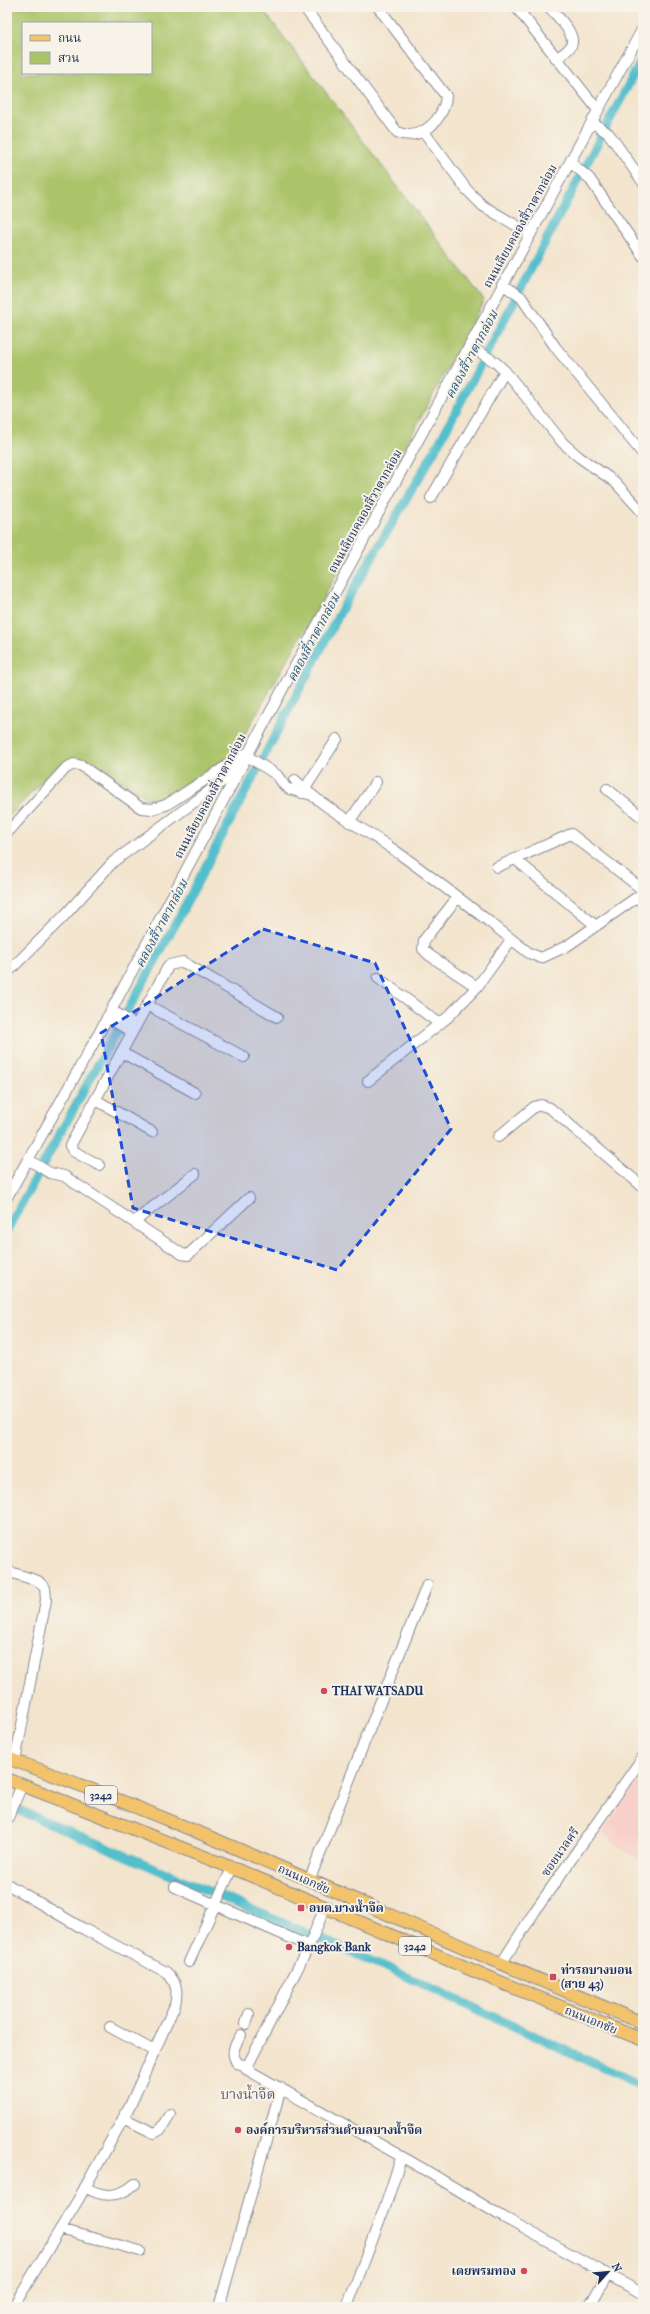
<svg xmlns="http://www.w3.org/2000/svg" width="650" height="2314" font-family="'IM FELL French Canon','Noto Serif Thai',serif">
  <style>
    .built { fill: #f7d0c9 }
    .green { fill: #abc46a; stroke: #637a64; fill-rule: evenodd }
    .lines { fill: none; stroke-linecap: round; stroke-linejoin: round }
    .canal { stroke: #52becc; stroke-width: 9 }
    .minor-casing { stroke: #878a96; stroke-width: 12 }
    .major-casing { stroke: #878a96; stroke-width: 14 }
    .minor { stroke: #fff; stroke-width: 10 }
    .major { stroke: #f2c36a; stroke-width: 12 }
    .marked { fill: #1d4ed8; fill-opacity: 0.2; stroke: #1d4ed8; stroke-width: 3; stroke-dasharray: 8 5; stroke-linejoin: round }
    .poi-dot { fill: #d1495b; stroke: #f7f3e8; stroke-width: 1.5 }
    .labels { text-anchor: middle; stroke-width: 4; stroke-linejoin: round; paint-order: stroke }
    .shield { fill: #f7f3e8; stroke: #5d6a87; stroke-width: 1 }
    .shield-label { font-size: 11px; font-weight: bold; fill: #1b2f5e }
    .street-label { font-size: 12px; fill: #1b2f5e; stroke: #f7f3e8 }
    .poi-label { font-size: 12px; font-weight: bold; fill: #1b2f5e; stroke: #f7f3e8; text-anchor: start }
    .water-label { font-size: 13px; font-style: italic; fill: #2c5a7f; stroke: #f7f3e8 }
    .quarter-label { font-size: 14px; fill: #625d6c; stroke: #f7f3e8 }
  </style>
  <rect width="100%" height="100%" fill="#f7f3e8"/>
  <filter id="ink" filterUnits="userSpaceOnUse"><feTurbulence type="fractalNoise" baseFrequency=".025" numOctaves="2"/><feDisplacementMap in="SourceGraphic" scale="8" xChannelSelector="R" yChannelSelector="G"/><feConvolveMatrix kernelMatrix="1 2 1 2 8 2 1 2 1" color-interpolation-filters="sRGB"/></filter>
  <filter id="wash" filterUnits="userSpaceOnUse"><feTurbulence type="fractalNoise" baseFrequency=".012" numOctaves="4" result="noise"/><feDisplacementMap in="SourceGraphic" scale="16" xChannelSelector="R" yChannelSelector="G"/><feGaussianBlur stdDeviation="0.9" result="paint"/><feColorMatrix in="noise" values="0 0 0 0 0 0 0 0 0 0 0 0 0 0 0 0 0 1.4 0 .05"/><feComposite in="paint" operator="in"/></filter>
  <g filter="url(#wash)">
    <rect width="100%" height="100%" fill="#f3e4cd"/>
    <path class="built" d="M643 1774V1864L602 1833Z"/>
    <path class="green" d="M7 7H261L484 300 340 568 233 755 167 795 151 800 88 759 44 780 7 818ZM23 23H151V73H23Z"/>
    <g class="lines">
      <path class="canal" d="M7 1230 177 921 343 607 439 443 643 57
        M7 1805 388 1968 643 2086"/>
    </g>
  </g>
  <g filter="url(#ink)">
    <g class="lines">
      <defs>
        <path id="minor" d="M304 7 397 132C420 143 445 119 446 96L378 7
          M516 7 598 110
          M549 7C556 15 577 34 571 46 568 51 561 55 556 59
          M592 122 609 134 643 182
          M424 132 467 190 483 206 531 234
          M570 162 589 178 643 256
          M502 284 521 297 556 348 643 454
          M470 346 495 362 505 371 563 443 579 457 615 482 643 513
          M431 498 505 371
          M247 756 277 775 284 785
          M295 780C324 809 360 826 394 850 440 882 484 918 529 953L541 958 567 946 643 893
          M289 789 308 794
          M607 789 643 818
          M302 793 337 739
          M349 822 376 782
          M7 833 66 768 74 764 82 766 141 808 152 809 166 805 247 753
          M515 859 596 926
          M497 867 571 834 643 890
          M457 898 424 940 423 949 429 955 477 987
          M7 973 65 915 113 862 235 772
          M378 978 440 1024
          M147 1005 244 1057
          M111 1010 136 1025
          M107 1017 132 1032
          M121 1052 195 1093
          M368 1081 448 1017 477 987 511 940
          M96 1100 152 1132
          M498 1137 534 1107 541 1105 550 1108 643 1187
          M29 1160 50 1173 64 1176 182 1254 188 1255 249 1198
          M99 1165 73 1151 70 1146 169 965 183 962 277 1017
          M7 1197 98 1035 295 666 643 28
          M134 1222 195 1174
          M7 1571 38 1581 45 1588 46 1600 15 1761
          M7 1820 22 1785
          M309 1881 427 1585
          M7 1884 82 1928 166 1972C177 1982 178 1991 175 2005L129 2108 78 2200 13 2307
          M175 1887 309 1946
          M325 1907 309 1946 246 2069 420 2167 503 2217 643 2294
          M189 1962 232 1868
          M501 1964 535 1911 643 1757
          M246 2024 249 2014
          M110 2027 154 2051
          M241 2035C235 2045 230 2052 237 2063L247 2066
          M123 2118 154 2133 160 2130 170 2114
          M85 2187C103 2198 119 2198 135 2184
          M60 2229 140 2251
          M219 2307 281 2088
          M347 2307 387 2201 401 2158
          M589 2307 607 2275"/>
        <path id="major" d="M7 1758C223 1835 430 1937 643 2023
          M7 1779 245 1873 500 1982 643 2040"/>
      </defs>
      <use href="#minor" class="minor-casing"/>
      <use href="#major" class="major-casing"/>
      <use href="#minor" class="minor"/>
      <use href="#major" class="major"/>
    </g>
  </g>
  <path class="marked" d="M263 929 375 963 451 1129 337 1270 133 1208 101 1033Z"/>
  <g class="poi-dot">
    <circle cx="324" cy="1691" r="4"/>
    <rect x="297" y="1904" width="8" height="8" rx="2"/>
    <circle cx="289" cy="1947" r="4"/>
    <rect x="549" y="1973" width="8" height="8" rx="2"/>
    <circle cx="238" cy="2130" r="4"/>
    <circle cx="524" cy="2271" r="4"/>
  </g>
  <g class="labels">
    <g class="shield">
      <rect x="85" y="1786" width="32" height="18" rx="3"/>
      <rect x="399" y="1937" width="32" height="18" rx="3"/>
    </g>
    <g class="shield-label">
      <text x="101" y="1799">3242</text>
      <text x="415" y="1950">3242</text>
    </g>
    <g class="street-label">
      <text transform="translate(520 226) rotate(-61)" y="4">ถนนเลียบคลองสี่วาตากล่อม</text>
      <text transform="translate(365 511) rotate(-61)" y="4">ถนนเลียบคลองสี่วาตากล่อม</text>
      <text transform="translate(210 796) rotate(-62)" y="4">ถนนเลียบคลองสี่วาตากล่อม</text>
      <text transform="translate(560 1852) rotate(-55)" y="4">ซอยนวลศรี</text>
      <text transform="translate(304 1879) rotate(24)" y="4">ถนนเอกชัย</text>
      <text transform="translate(591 2020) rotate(22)" y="4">ถนนเอกชัย</text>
    </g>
    <g class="poi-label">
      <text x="332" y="1695">THAI WATSADU</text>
      <text x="309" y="1912">อบต.บางน้ำจืด</text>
      <text x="297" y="1951">Bangkok Bank</text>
      <text x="561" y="1974">ท่ารถบางบอน<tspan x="561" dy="14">(สาย 43)</tspan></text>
      <text x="246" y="2134">องค์การบริหารส่วนตำบลบางน้ำจืด</text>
      <text x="516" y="2275" text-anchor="end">เตยพรมทอง</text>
    </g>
    <g class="water-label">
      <text transform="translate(471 354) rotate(-62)" y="5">คลองสี่วาตากล่อม</text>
      <text transform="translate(313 637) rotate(-62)" y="5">คลองสี่วาตากล่อม</text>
      <text transform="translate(161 923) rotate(-62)" y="5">คลองสี่วาตากล่อม</text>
    </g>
    <g class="quarter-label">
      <text x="248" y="2099">บางน้ำจืด</text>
    </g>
  </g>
  <rect width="650" height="2314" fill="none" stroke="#f7f3e8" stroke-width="24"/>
  <rect x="22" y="22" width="130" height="52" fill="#f7f3e8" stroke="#9fa5b1"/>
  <rect x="30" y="35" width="20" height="6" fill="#f2c36a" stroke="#9fa5b1"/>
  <text x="58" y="42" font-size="12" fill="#1b2f5e">ถนน</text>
  <rect x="30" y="52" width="20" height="12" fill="#abc46a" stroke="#9fa5b1"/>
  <text x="58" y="62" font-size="12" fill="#1b2f5e">สวน</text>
  <g transform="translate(608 2272) rotate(63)" stroke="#f7f3e8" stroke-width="3" paint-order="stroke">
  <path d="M0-3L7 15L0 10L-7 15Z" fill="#1b2f5e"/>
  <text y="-6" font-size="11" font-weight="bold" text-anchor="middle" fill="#1b2f5e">N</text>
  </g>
</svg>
